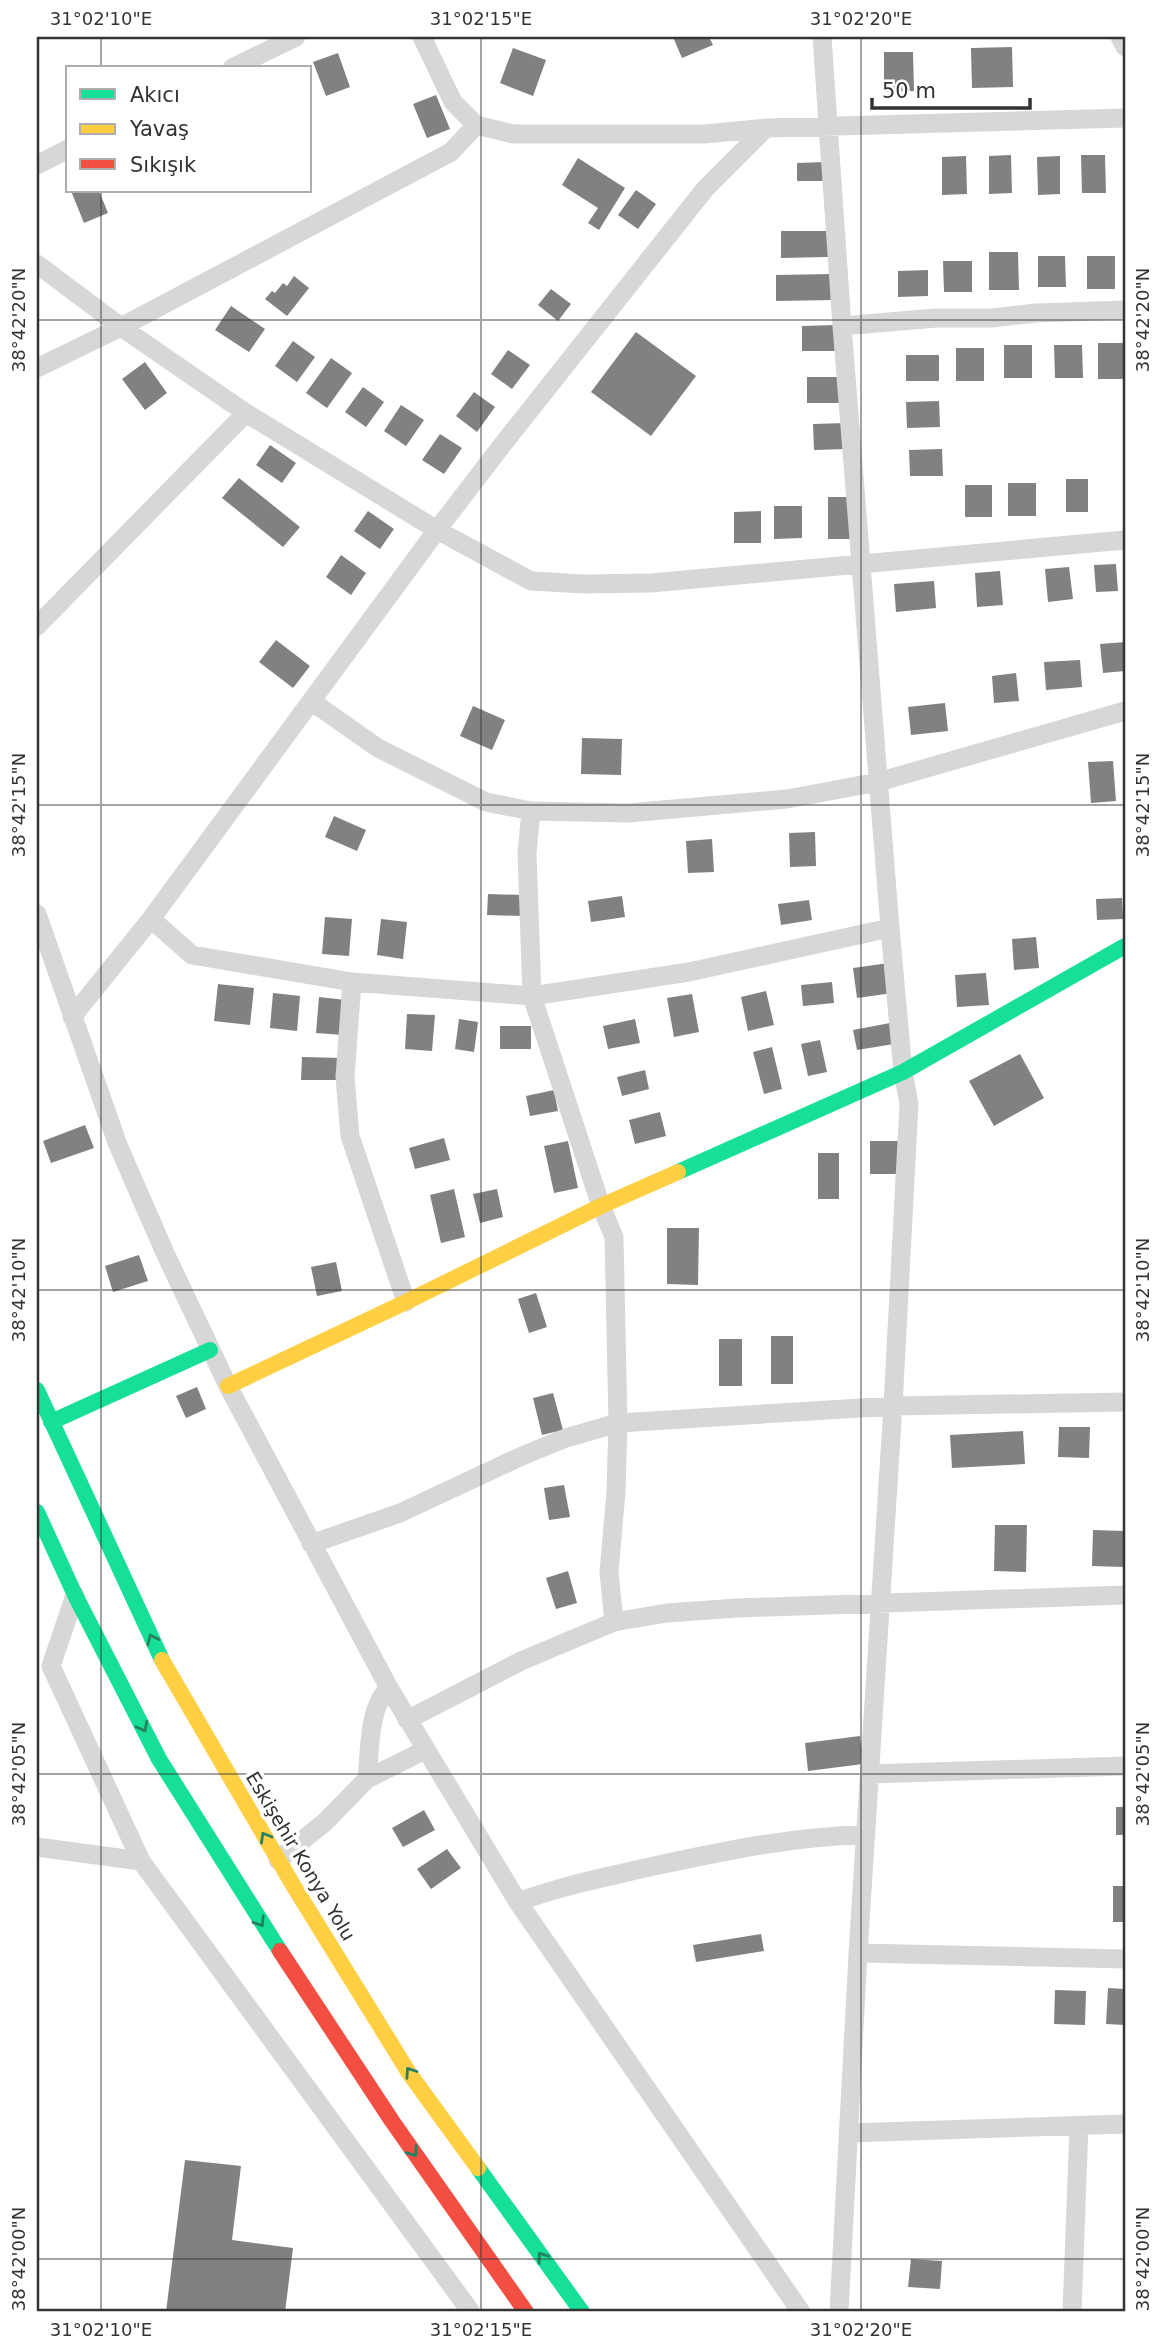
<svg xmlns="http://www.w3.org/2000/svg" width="1162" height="2349" font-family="'DejaVu Sans',sans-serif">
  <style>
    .building { fill: #818181 }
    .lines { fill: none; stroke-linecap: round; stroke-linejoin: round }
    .street { stroke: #d7d7d7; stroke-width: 19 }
    .fast { stroke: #16e098; stroke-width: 16 }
    .slow { stroke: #ffcf43; stroke-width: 16 }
    .jam { stroke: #f24e42; stroke-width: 16 }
    .oneway { stroke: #268160 }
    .ticks { fill: none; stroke: #333; stroke-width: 2; stroke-opacity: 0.45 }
    .labels { text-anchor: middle; stroke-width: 7; stroke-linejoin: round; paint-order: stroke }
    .street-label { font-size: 19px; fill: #333; stroke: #fff }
    .neatline { fill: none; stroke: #333; stroke-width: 2.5 }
    .ticks-label { font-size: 18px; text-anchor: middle; fill: #333 }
  </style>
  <rect width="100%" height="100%" fill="#fff"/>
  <path class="building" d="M673 37H709L713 45 682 58Z
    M1012 47 1013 87 972 88 971 48Z
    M513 48 546 60 533 96 500 83Z
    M884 52H913L914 91 884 92Z
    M338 53 350 87 326 96 313 62Z
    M436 95 450 129 427 138 413 104Z
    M1011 155 1012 193 989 194V156Z
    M1081 155H1105L1106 193H1082Z
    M966 156 967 194 942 195V157Z
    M1060 156V194L1038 195 1037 157Z
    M578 158 625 188 599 230 588 223 598 208 562 185Z
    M825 162V181H797V163Z
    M636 190 656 204 638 229 618 215Z
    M71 191H99L108 213 84 223Z
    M781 231H828V257L781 258Z
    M989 252H1018L1019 290H989Z
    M1038 256H1065L1066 287H1038Z
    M1087 256H1115V289H1087Z
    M943 261H972V292H944Z
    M928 270V296L898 297V271Z
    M832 274 833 300 776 301V275Z
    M294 276 309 288 287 316 265 299 272 291 275 293 283 283 287 286Z
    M551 289 571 304 558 321 538 305Z
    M231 306 265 329 249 352 215 330Z
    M836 325V351H802V326Z
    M636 332 696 376 651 436 591 392Z
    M293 341 315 357 297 382 275 366Z
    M1098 343H1125V379H1098Z
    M1004 345H1032V378H1004Z
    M1054 345H1082L1083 378H1055Z
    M956 348H984V381H956Z
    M508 350 530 365 512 389 491 374Z
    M906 355H939V381H906Z
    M331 358 352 373 327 408 306 393Z
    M145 362 167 393 145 410 122 379Z
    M807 377H842V403H807Z
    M363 387 384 402 366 427 345 412Z
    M474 392 495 407 477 432 456 416Z
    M939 401 940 427 907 428 906 402Z
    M401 405 424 420 406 446 384 431Z
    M847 423V449L814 450 813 424Z
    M440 434 462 448 444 474 422 460Z
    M270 445 296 463 282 483 256 465Z
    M942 449 943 476H910L909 450Z
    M239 478 300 527 283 547 222 498Z
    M1066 479H1088V512H1066Z
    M1008 483H1036V516H1008Z
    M965 485H992V517H965Z
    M828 497H856V539H828Z
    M774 506H802V538L774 539Z
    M368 511 394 529 380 549 354 531Z
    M761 511V543H734V512Z
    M341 555 366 573 351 595 326 577Z
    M1116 564 1118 591 1096 592 1094 565Z
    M1069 567 1073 599 1048 602 1045 569Z
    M1000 571 1003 605 977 607 975 573Z
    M934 581 936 608 896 612 894 584Z
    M276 640 310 666 293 688 259 662Z
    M1125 642V671L1103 673 1100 644Z
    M1080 660 1082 687 1046 690 1044 662Z
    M1016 673 1019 701 994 703 992 676Z
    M945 703 948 731 911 735 908 707Z
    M473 706 505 720 492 750 460 736Z
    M582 738 622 739 621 775 581 774Z
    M1113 761 1116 801 1091 803 1088 762Z
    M334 816 366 830 357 851 325 837Z
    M815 832 816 866 790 867 789 833Z
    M712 839 714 872 688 873 686 841Z
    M488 894 523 895 522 916 487 915Z
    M622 896 625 917 591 922 588 901Z
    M1122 898 1123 919 1097 920 1096 899Z
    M809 900 812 920 781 925 778 904Z
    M325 917 352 919 349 956 322 954Z
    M381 919 407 922 403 959 377 955Z
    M1036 937 1039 968 1014 970 1012 939Z
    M889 963 893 993 857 998 853 968Z
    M986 973 989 1005 957 1007 955 975Z
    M832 982 834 1003 803 1006 801 985Z
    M218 984 254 988 250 1025 214 1021Z
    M766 991 774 1025 748 1031 741 997Z
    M273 993 300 996 297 1031 270 1028Z
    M692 994 699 1032 674 1037 667 998Z
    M319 997 346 1000 343 1035 316 1033Z
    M407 1014 435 1015 432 1051 405 1049Z
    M459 1019 478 1022 474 1052 455 1049Z
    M635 1019 640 1043 608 1049 603 1026Z
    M890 1023 894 1044 857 1050 853 1030Z
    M500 1026H531V1049H500Z
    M820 1040 827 1072 808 1076 801 1044Z
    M772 1047 782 1089 764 1094 753 1052Z
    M1020 1054 1044 1098 994 1126 969 1081Z
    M302 1057 342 1058 341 1080H301Z
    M645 1070 649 1089 622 1096 617 1077Z
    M554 1090 558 1111 530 1116 526 1096Z
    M660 1112 666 1136 635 1144 629 1120Z
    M85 1125 94 1148 51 1163 43 1141Z
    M444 1138 450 1160 415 1169 409 1148Z
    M568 1141 578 1188 554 1193 544 1146Z
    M870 1141H898V1174H870Z
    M818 1153H839V1199H818Z
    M454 1189 465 1237 441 1243 430 1195Z
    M497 1189 503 1217 480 1223 473 1194Z
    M667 1228H699L698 1285 667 1284Z
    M139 1255 148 1281 113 1292 105 1266Z
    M336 1262 342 1291 317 1296 311 1267Z
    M536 1293 547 1327 529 1333 518 1299Z
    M771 1336H793V1384H771Z
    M719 1339H742V1386H719Z
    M197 1387 206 1409 186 1418 176 1396Z
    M553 1393 563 1430 542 1435 533 1398Z
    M1059 1427H1090L1089 1458 1058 1457Z
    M1023 1431 1025 1464 952 1468 950 1435Z
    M564 1485 570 1517 549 1520 544 1488Z
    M995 1525H1027L1026 1572 994 1571Z
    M1093 1530 1124 1531 1123 1567 1092 1566Z
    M568 1571 577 1603 556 1609 546 1578Z
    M860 1736 863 1764 808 1771 805 1743Z
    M1116 1807H1125V1835H1116Z
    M424 1810 435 1830 403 1847 392 1828Z
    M447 1849 461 1868 431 1889 417 1869Z
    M1113 1886H1125V1922H1113Z
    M761 1934 764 1951 696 1962 693 1945Z
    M1108 1988 1125 1989V2025L1106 2024Z
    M1055 1990 1086 1991 1085 2025 1054 2024Z
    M185 2160 241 2166 232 2240 293 2248 285 2312H166Z
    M911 2259 942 2261 940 2289 908 2287Z"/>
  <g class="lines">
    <path class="street" d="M422 37 453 102 476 125 513 134H705L766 128 1125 118
      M822 37 842 326 890 928 903 1072 909 1104 893 1406 858 1953 839 2312
      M1120 37 1125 47
      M232 68 296 37
      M37 165 68 149
      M37 264 121 327 246 413 437 530 531 581 584 584 651 583 1125 540
      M842 326 936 318H992L1036 313 1125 310
      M37 368 121 327 451 152 476 125
      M37 626 246 413
      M311 701 378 748 486 802 531 811 628 813 787 799 878 782 1125 711
      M531 811 527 853 532 996 601 1206 614 1237 618 1423 616 1492 609 1572 614 1622
      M37 914 118 1145 165 1253 228 1386 389 1688 518 1902 801 2312
      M151 919 192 955 352 982 532 996 689 972 890 928
      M352 982 345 1077 350 1136 406 1302
      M72 1017 151 919 437 530 503 444 705 189 766 128
      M311 1544 400 1513 522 1456 566 1438 618 1423 893 1406 1125 1402
      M75 1595 51 1666 141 1861 471 2312
      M407 1720 521 1661 614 1622 667 1613 737 1608 1125 1595
      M870 1774 1125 1766
      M367 1779C370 1752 368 1707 389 1688
      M37 1847 141 1861
      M278 1860 325 1822 367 1779 425 1750
      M518 1902C563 1885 607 1877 654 1866 724 1851 794 1836 866 1835
      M858 1953 1125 1959
      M849 2133 1125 2124
      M1072 2312 1079 2126"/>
    <path class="fast" d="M678 1172 903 1072 1125 946
      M37 1390 162 1660
      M51 1422 210 1350
      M37 1512 75 1595 159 1759 280 1951
      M478 2168 582 2312"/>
    <path class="slow" d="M228 1386 406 1302 601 1206 678 1172
      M162 1660 293 1885 409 2073 478 2168"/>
    <path class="jam" d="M280 1951 392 2121 526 2312"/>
  </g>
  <defs><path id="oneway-chevron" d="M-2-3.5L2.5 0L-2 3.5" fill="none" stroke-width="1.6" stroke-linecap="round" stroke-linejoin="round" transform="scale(1.75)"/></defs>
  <g class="oneway">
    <use href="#oneway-chevron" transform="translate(152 1639) rotate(-115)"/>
    <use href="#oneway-chevron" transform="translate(143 1727) rotate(63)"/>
    <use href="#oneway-chevron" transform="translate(265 1837) rotate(-120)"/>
    <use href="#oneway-chevron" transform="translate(260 1922) rotate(57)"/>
    <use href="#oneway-chevron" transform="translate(410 2072) rotate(-124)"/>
    <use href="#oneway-chevron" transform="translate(413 2152) rotate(55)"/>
    <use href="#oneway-chevron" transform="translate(542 2257) rotate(-126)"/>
  </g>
  <path class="ticks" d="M101 37V68M481 37V2312M861 37V2312M101 191V2312M37 320H1125M37 805H1125M37 1290H1125M37 1774H1125M37 2259H1125"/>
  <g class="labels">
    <g class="street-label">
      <text transform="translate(301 1856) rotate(59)" y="7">Eskişehir Konya Yolu</text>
    </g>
  </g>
  <rect width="1162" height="2349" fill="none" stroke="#ffffff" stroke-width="77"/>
  <rect x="66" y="66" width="245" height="126" fill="#ffffff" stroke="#adadad" stroke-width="2"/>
  <rect x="80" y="89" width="35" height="10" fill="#16e098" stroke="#adadad" stroke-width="2"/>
  <text x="130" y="102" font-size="21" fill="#333333">Akıcı</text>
  <rect x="80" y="124" width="35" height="10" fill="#ffcf43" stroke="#adadad" stroke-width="2"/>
  <text x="130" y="136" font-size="21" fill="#333333">Yavaş</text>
  <rect x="80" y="159" width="35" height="10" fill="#f24e42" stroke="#adadad" stroke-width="2"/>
  <text x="130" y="172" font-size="21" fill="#333333">Sıkışık</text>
  <path d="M872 98v10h158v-10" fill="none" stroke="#333333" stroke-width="3.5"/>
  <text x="882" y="98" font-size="21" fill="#333333" stroke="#ffffff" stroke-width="5" paint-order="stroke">50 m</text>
  <rect x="38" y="38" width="1086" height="2272" class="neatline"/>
  <g class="ticks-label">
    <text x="101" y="25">31°02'10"E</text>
    <text x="481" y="25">31°02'15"E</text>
    <text x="861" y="25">31°02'20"E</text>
    <text transform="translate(19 320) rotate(-90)" y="6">38°42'20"N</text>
    <text transform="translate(1143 320) rotate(-90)" y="6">38°42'20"N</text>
    <text transform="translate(19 805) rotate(-90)" y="6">38°42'15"N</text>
    <text transform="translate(1143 805) rotate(-90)" y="6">38°42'15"N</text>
    <text transform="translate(19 1290) rotate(-90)" y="6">38°42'10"N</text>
    <text transform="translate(1143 1290) rotate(-90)" y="6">38°42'10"N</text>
    <text transform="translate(19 1774) rotate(-90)" y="6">38°42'05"N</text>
    <text transform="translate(1143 1774) rotate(-90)" y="6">38°42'05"N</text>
    <text transform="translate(19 2259) rotate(-90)" y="6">38°42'00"N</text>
    <text transform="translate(1143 2259) rotate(-90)" y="6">38°42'00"N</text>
    <text x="101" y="2336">31°02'10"E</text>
    <text x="481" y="2336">31°02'15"E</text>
    <text x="861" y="2336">31°02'20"E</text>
  </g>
</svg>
